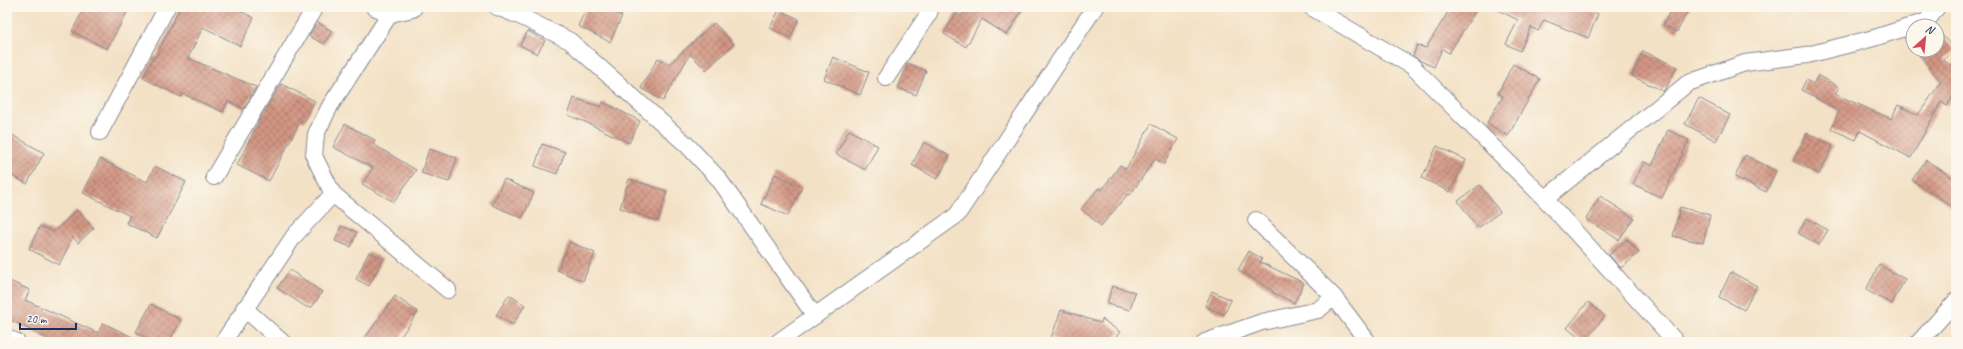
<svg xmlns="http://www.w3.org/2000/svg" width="1963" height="349" font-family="Caveat,sans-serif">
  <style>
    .building { fill: url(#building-cross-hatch) }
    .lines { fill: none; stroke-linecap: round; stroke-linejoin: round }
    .minor-casing { stroke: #878892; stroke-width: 18 }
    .minor { stroke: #fff; stroke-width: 16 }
  </style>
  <defs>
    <pattern id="building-cross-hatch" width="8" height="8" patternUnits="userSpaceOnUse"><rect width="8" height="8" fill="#d39683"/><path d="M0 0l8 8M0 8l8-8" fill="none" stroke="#aa7b6e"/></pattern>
  </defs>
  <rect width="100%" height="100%" fill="#fbf7ec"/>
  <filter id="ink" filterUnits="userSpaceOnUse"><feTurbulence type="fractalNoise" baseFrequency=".025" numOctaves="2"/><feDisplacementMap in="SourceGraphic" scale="8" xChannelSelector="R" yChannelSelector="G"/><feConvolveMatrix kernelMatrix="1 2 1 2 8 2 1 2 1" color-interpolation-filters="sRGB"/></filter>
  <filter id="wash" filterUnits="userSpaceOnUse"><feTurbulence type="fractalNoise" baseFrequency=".012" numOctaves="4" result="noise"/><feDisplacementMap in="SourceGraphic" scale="16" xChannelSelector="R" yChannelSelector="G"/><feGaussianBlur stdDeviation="0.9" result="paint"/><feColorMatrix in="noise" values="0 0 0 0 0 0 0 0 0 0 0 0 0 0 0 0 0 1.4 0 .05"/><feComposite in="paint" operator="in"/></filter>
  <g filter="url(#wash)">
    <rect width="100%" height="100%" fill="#f3e1c5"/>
    <g id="blocks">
      <path class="building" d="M85 7H130L107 49 72 31Z
        M180 7H233L254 18 240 46 203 27 188 58 256 87 244 109 228 101 223 112 183 94 181 97 143 78 154 56 156 57Z
        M587 7H603L622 16 610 42 578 26Z
        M963 7H1024L1007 35 982 19 966 47 944 34 956 13 962 16 966 9Z
        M1451 7H1478L1449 53 1442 49 1434 67 1421 61 1413 56 1417 45 1426 48Z
        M1492 7H1581L1598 14 1588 38 1544 20 1538 31 1531 27 1520 51 1506 44 1518 20Z
        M1672 7H1690L1677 32 1663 25Z
        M779 10 799 19 790 38 770 28Z
        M317 22 332 31 324 44 309 36Z
        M714 23 734 44 706 70 690 54 663 101 641 88 658 58 669 64Z
        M1937 29 1955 50 1943 60 1952 66 1956 60V100L1953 96 1947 106 1941 102 1911 158 1860 131 1856 140 1831 129 1839 111 1801 90 1806 80 1813 84 1818 75 1839 87 1835 94 1891 119 1898 105 1918 115 1941 82 1915 50H1937Z
        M528 31 545 41 537 54 520 45Z
        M1910 36 1913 39V48L1906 39Z
        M1643 51 1677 67 1666 88 1663 91 1632 76Z
        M833 57 869 72 860 95 824 79Z
        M908 63 926 71 916 95 898 88Z
        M1513 64 1540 79 1508 136 1487 123 1503 96 1498 93Z
        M281 84 315 101 304 122 301 120 269 181 237 165 261 117Z
        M574 98 601 107 603 102 640 121 629 143 590 124 568 115Z
        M1699 98 1730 115 1716 141 1685 124Z
        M345 124 375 140 373 144 416 170 394 202 362 184 373 168 333 147Z
        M1151 124 1178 139 1164 164 1155 159 1130 195 1128 194 1101 226 1081 209 1099 188 1102 190 1120 165 1126 169Z
        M849 130 878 146 865 170 836 154Z
        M1668 130 1689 140 1662 198 1633 184 1644 162 1652 166Z
        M7 132 44 153 27 184 7 173Z
        M1807 133 1833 146 1819 174 1793 161Z
        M924 142 950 156 937 179 912 165Z
        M542 144 565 152 557 174 535 166Z
        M1437 146 1466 160 1450 192 1422 178Z
        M429 149 457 158 449 182 421 173Z
        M1745 155 1776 171 1766 192 1735 177Z
        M100 159 147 182 155 166 186 182 157 238 126 223 130 216 83 193Z
        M1926 160 1956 180V209L1912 180Z
        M775 174 802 187 788 216 761 204Z
        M504 179 534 193 522 218 492 205Z
        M629 179 667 191 658 221 620 208Z
        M1480 185 1500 212 1478 228 1458 201Z
        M1600 196 1634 218 1619 240 1586 219Z
        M1680 207 1710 215 1703 243 1673 236Z
        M77 210 94 228 78 243 73 237 59 265 29 249 40 226 53 232Z
        M1807 218 1828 230 1819 245 1798 233Z
        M341 226 357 232 351 247 335 241Z
        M1627 239 1639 253 1621 268 1609 255Z
        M570 242 595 253 583 281 557 270Z
        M1249 251 1262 259 1260 262 1304 283 1294 303 1272 292 1273 291 1238 270Z
        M369 252 383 259 369 286 356 279Z
        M1879 265 1905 279 1892 304 1866 290Z
        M290 270 322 292 312 307H306L277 288Z
        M1731 272 1757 286 1744 310 1719 297Z
        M7 280 30 290 25 300 98 333 103 323 143 342H53L7 318Z
        M1112 286 1135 292 1130 310 1107 304Z
        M1212 291 1231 300 1224 315 1205 306Z
        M509 295 525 305 513 325 496 315Z
        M395 296 418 312 397 342H362Z
        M1588 302 1605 316 1584 342 1567 328Z
        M151 304 181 320 169 342H154L136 332Z
        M1061 310 1101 323 1102 319 1120 332 1112 342H1062L1051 338Z"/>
    </g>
  </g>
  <g filter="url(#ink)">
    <use href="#blocks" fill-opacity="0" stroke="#878892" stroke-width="1"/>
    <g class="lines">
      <defs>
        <path id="minor" d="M374 7 390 14 413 9 414 7
          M497 7 522 17 570 41 687 145 718 178 815 316
          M1311 7 1412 66 1545 199 1676 342
          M390 14 330 106 316 134 314 156 333 194 448 290
          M886 78 929 13 931 7
          M100 132 167 7
          M214 177 315 7
          M1545 199 1688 83 1745 63 1807 55 1874 38 1927 21 1937 7
          M1256 220 1334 297
          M244 308 282 342
          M7 338 17 342
          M223 342 294 236 333 194
          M778 342 957 215 1095 7
          M1205 342 1262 322 1318 310 1334 297 1368 342
          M1919 342 1956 301"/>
      </defs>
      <use href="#minor" class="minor-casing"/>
      <use href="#minor" class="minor"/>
    </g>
  </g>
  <rect width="1963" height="349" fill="none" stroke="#fbf7ec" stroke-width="24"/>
  <g transform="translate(1925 38) rotate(27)"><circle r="19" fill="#fbf7ec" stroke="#a1a7b3"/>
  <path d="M0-3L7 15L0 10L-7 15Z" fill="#d1495b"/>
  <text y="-6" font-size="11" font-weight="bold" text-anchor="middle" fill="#1b2f5e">N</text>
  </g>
  <path d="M20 323v6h56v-6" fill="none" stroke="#1b2f5e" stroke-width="2"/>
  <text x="26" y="323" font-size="12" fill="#1b2f5e" stroke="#fbf7ec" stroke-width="3" paint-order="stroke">20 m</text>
</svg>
